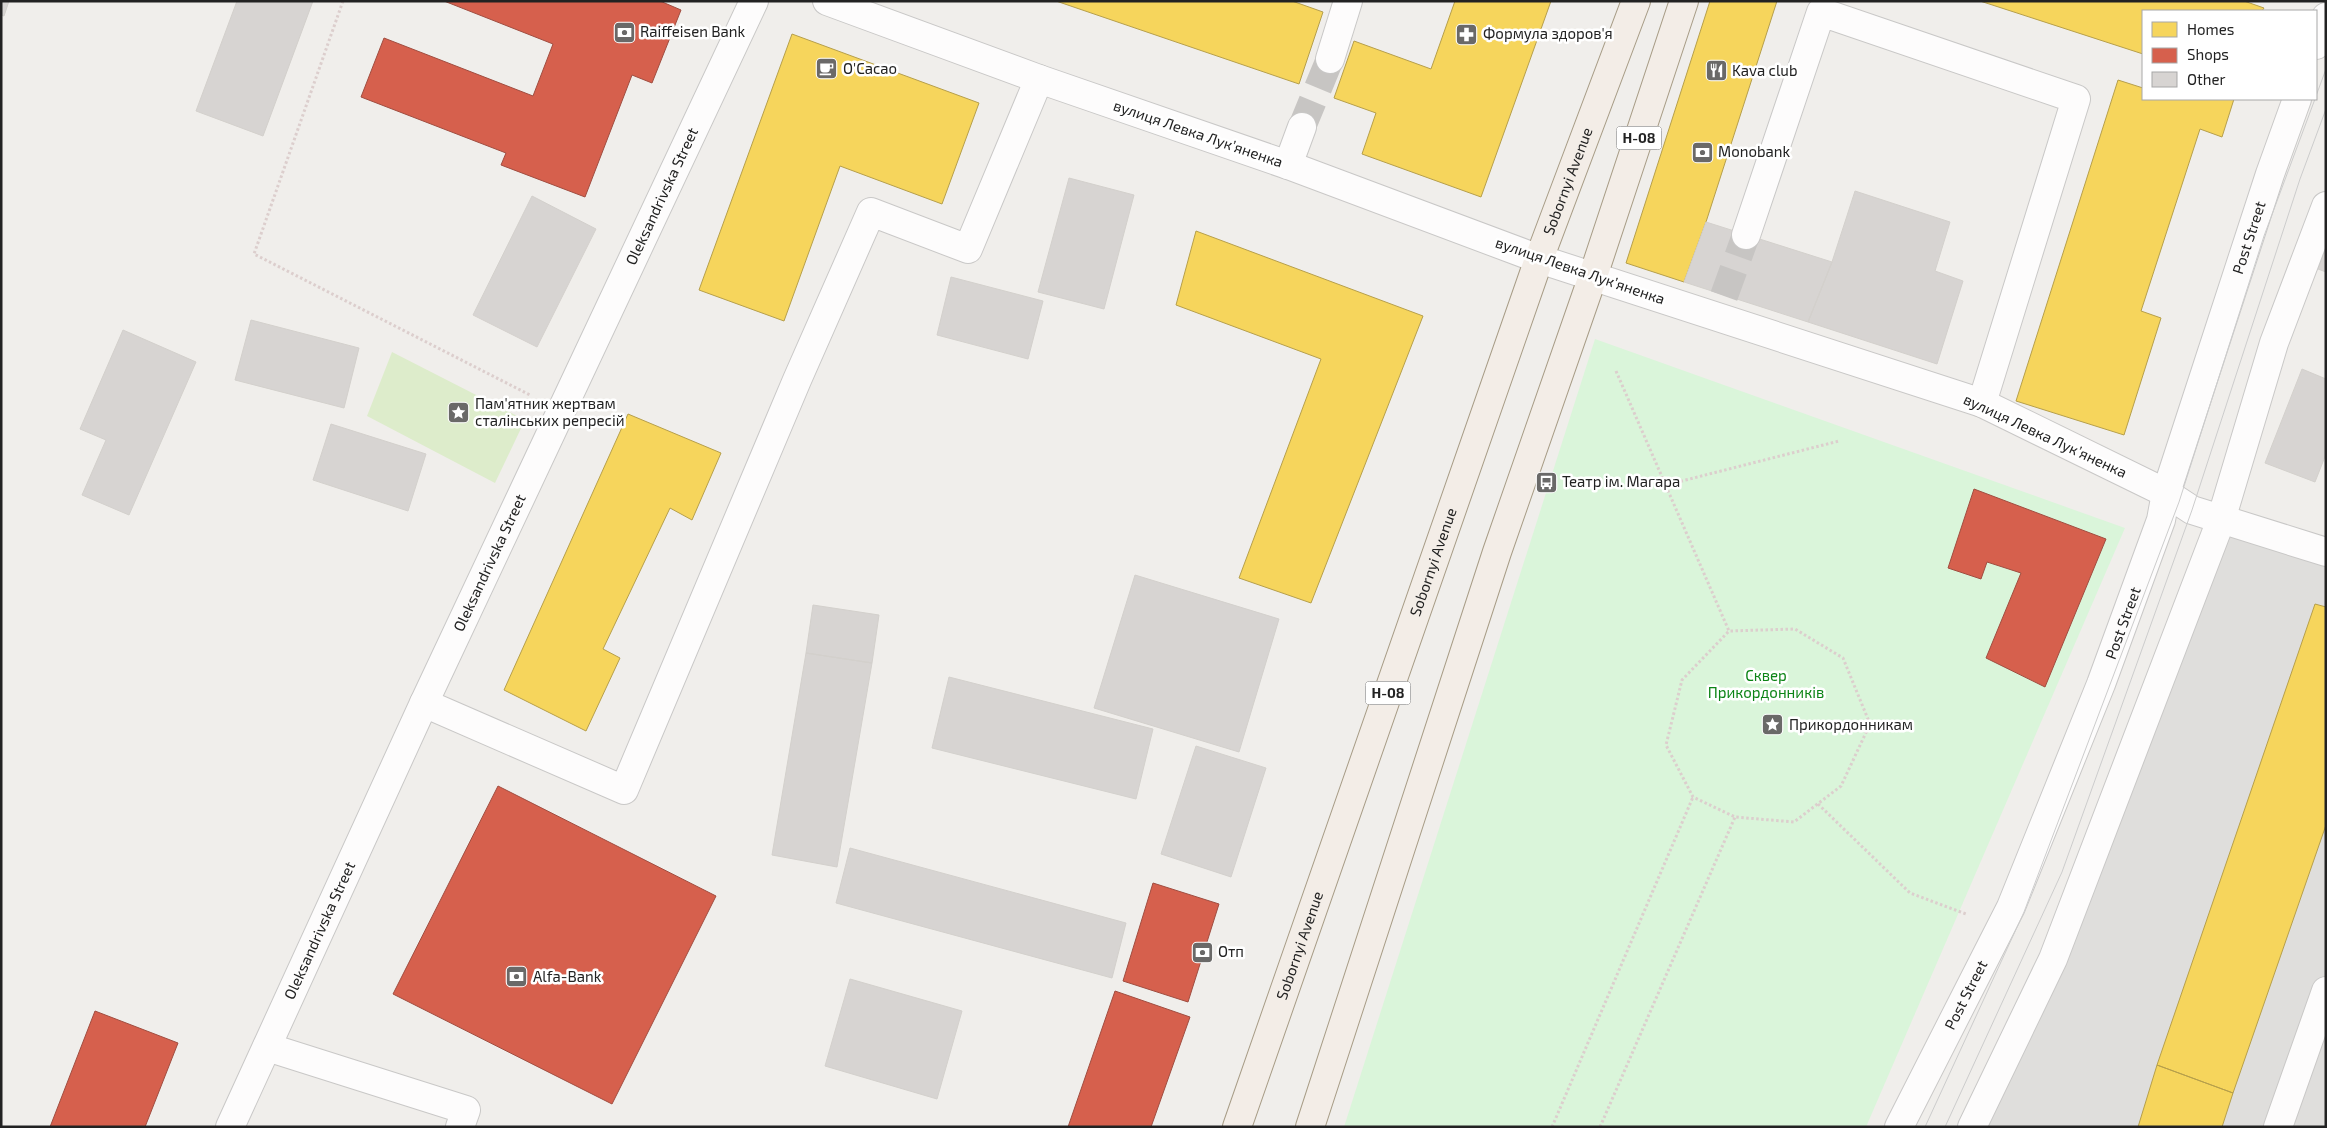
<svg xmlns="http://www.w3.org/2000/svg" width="2327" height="1128" font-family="'Exo 2',sans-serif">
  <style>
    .residential { fill: #dfdedc }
    .grass { fill: #ddeccb }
    .park { fill: #daf5da }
    .homes { fill: #f6d55c; stroke: #b69f4b }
    .shops { fill: #d6604d; stroke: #a04d40 }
    .building { fill: #d7d4d2; stroke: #d3d0cc }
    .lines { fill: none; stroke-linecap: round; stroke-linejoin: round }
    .minor-tunnel { stroke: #c7c5c3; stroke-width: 28; stroke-dasharray: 28 14; stroke-linecap: butt }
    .minor-casing { stroke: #c9c8c7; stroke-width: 30 }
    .major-casing { stroke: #a79c86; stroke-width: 30 }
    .path { stroke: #dccecd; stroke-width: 3; stroke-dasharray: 2.5 2.5; stroke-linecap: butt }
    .minor { stroke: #fdfcfc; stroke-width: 28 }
    .major { stroke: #f3ede7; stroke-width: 28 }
    .tram { stroke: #ccc; stroke-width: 1 }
    .labels { text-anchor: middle; stroke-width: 5; stroke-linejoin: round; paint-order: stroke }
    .shield { fill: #fff; stroke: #646464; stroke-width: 1 }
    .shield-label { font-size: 14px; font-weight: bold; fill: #222 }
    .poi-label { font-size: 15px; fill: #222; stroke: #fff; text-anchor: start }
    .street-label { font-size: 15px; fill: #222; stroke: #fff }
    .park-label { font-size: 15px; fill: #0c8416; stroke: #fff }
  </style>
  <rect width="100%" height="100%" fill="#f0eeeb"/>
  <path class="residential" d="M2230 536 2326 566V1127H1986Z"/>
  <path class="grass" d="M392 352 525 420 495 483 367 416Z"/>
  <path class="park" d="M1595 339 2125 528 1866 1127H1344Z"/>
  <path class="homes" d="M1056 1H1292L1323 12 1299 84Z
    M1455 1H1551L1481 197 1362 154 1376 113 1334 98 1354 41 1431 69Z
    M1710 1H1777L1706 222 1684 282 1626 263Z
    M1980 1H2244L2264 8 2262 11H2143V54Z
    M792 34 979 103 942 204 840 166 784 321 699 290Z
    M2118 80 2143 88V99H2234L2222 137 2200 129 2141 311 2161 318 2124 435 2016 401Z
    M1196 231 1423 316 1311 603 1239 578 1321 359 1176 305Z
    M628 414 721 453 692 520 670 508 603 649 620 658 586 731 504 690Z
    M2315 604 2326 607V825L2233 1093 2157 1065Z
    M2157 1065 2233 1093 2222 1127H2138Z"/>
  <path class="shops" d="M444 1H660L681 10 652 83 632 75 585 197 501 165 506 153 361 97 384 38 533 96 553 44Z
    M1974 489 2106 539 2045 687 1986 658 2021 573 1987 562 1981 579 1948 568Z
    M498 786 716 896 612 1104 393 994Z
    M1153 883 1219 904 1188 1002 1123 981Z
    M1115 991 1190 1017 1151 1127H1068Z
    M95 1011 178 1043 145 1127H50Z"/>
  <path class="building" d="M1 1H9L4 16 1 15Z
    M237 1H313L263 136 196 111Z
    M1069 178 1134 195 1104 309 1038 292Z
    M1855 191 1950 222 1935 271 1963 281 1937 364 1808 322 1832 262Z
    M532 196 596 229 537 347 473 315Z
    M1706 222 1832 262 1808 322 1684 282Z
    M2326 248V272L2318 269Z
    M951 277 1043 301 1028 359 937 335Z
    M251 320 359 348 344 408 235 380Z
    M123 330 196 362 129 515 82 495 106 440 80 429Z
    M2302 369 2326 379V454L2315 482 2265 463Z
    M331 424 426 454 408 511 313 480Z
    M1135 575 1279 619 1239 752 1094 708Z
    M813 605 879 615 872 663 806 653Z
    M806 653 872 663 837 867 772 855Z
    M949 677 1153 729 1136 799 932 748Z
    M1196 746 1266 768 1231 877 1161 854Z
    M850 848 1126 923 1112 978 836 903Z
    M850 979 962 1011 937 1099 825 1066Z"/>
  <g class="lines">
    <path class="minor-tunnel" d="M1302 127 1330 59
      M1724 296 1746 235"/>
    <defs>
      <g id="minor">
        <path d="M827 1 1039 79 1288 165 1539 259 1982 403 2166 493 2192 510 2326 552"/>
        <path d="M2316 45 2326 17"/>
        <path d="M1330 59 1348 1"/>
        <path d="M1288 165 1302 127"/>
        <path d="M1746 235 1821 12 2076 99 1982 403"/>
        <path d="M424 703 624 790 797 380 871 212 968 249 1039 79"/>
        <path d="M267 1047 466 1110 460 1127"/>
        <path id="s1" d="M230 1127 424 703 754 1"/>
        <path id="s2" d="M1899 1127 2011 907 2101 684 2161 520 2166 493 2270 174 2297 99"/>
        <path d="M1972 1127 2053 959 2221 520 2274 343 2326 206"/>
        <path d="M2278 1127 2326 991"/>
      </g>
      <g id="major">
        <path id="s3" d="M1237 1127 1539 259 1636 1"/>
        <path d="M1310 1127 1497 552 1593 276 1684 1"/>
      </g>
    </defs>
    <use href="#minor" class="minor-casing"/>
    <use href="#major" class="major-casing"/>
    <path class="path" d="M343 1 254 254 530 395
      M1616 371 1729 631 1795 629 1843 658 1870 724 1841 786 1794 822 1735 817 1693 797 1666 745 1682 680 1729 631
      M1666 485 1839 441
      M1818 804 1910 893 1966 914
      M1552 1127 1693 797
      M1600 1127 1735 817"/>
    <use href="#minor" class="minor"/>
    <use href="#major" class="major"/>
    <path class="tram" d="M2316 96 2326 69
      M1925 1127 2024 912 2179 502 2264 236 2315 99
      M1945 1127 2062 872 2192 510 2300 179 2326 109"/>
  </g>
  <defs>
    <symbol id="bank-square" viewBox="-11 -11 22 22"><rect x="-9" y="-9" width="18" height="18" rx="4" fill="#6a6968" stroke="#fff"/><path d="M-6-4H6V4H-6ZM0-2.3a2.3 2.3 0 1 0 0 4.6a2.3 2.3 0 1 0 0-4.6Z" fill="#fff"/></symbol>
    <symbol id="pharmacy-square" viewBox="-11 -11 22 22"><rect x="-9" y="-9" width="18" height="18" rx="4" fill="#6a6968" stroke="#fff"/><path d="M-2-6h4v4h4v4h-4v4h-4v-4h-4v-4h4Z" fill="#fff"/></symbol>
    <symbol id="cafe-square" viewBox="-11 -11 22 22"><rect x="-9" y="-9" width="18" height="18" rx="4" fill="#6a6968" stroke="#fff"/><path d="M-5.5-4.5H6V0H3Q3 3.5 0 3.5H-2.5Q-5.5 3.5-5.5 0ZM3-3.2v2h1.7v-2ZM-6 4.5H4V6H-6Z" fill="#fff"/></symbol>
    <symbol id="restaurant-square" viewBox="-11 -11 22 22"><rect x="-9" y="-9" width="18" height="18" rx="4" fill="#6a6968" stroke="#fff"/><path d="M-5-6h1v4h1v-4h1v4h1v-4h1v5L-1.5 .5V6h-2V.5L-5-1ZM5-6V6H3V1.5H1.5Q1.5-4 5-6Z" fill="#fff"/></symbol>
    <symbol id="sight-square" viewBox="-11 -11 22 22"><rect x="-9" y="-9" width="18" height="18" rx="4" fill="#6a6968" stroke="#fff"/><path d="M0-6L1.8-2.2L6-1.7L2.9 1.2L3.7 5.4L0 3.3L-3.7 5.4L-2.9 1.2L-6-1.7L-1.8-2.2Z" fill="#fff"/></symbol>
    <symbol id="bus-square" viewBox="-11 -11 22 22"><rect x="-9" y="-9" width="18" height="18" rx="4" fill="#6a6968" stroke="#fff"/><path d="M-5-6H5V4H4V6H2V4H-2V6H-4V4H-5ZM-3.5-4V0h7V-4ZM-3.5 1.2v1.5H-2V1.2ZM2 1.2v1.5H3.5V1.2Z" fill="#fff"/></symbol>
  </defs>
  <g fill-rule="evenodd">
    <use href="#bank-square" x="612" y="20" width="25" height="25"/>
    <use href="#pharmacy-square" x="1454" y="22" width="25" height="25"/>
    <use href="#cafe-square" x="814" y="56" width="25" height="25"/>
    <use href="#restaurant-square" x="1704" y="58" width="25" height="25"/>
    <use href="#bank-square" x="1690" y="140" width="25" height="25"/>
    <use href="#sight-square" x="446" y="400" width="25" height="25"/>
    <use href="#bus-square" x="1534" y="470" width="25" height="25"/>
    <use href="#sight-square" x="1760" y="712" width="25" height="25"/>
    <use href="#bank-square" x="1190" y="940" width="25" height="25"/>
    <use href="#bank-square" x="504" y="964" width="25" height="25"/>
  </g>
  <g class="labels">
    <g class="shield">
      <rect x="1616.5" y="126.5" width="45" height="23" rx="4"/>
      <rect x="1365.5" y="681.5" width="45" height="23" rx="4"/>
    </g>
    <g class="shield-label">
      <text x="1639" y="143">Н-08</text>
      <text x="1388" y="698">Н-08</text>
    </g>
    <g class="poi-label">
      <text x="640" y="37">Raiffeisen Bank</text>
      <text x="1483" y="39">Формула здоров'я</text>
      <text x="843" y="74">O'Cacao</text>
      <text x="1732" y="76">Kava club</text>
      <text x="1718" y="157">Monobank</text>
      <text x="475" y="409">Пам'ятник жертвам<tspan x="475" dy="17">сталінських репресій</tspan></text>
      <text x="1562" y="487">Театр ім. Магара</text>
      <text x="1789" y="730">Прикордонникам</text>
      <text x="1218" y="957">Отп</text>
      <text x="533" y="982">Alfa-Bank</text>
    </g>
    <g class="street-label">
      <text transform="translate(1198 134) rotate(19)" y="5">вулиця Левка Лукʼяненка</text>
      <text dy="5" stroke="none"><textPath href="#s3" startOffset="1002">Sobornyi Avenue</textPath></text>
      <text dy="5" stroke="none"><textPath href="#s1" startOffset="1026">Oleksandrivska Street</textPath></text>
      <text dy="5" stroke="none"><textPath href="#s2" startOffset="958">Post Street</textPath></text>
      <text transform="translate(1580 271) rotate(19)" y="5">вулиця Левка Лукʼяненка</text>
      <text transform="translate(2045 436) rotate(25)" y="5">вулиця Левка Лукʼяненка</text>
      <text dy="5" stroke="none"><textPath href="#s1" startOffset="621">Oleksandrivska Street</textPath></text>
      <text dy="5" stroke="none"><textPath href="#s3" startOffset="598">Sobornyi Avenue</textPath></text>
      <text dy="5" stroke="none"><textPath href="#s2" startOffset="552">Post Street</textPath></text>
      <text dy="5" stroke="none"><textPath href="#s1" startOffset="216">Oleksandrivska Street</textPath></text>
      <text dy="5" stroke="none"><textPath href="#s3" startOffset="192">Sobornyi Avenue</textPath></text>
      <text dy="5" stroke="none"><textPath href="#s2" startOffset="148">Post Street</textPath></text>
    </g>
    <g class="park-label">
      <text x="1766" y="681">Сквер<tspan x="1766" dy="17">Прикордонників</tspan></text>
    </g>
  </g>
  <rect width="2327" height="1128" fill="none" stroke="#222222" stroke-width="5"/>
  <rect x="2142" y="10" width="175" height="90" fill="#ffffff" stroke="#a7a7a7"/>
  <rect x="2152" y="22" width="25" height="15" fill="#f6d55c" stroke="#a7a7a7"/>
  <text x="2187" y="35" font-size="15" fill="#222222">Homes</text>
  <rect x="2152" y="48" width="25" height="15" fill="#d6604d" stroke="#a7a7a7"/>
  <text x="2187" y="60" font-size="15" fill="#222222">Shops</text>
  <rect x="2152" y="72" width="25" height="15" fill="#d7d4d2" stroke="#a7a7a7"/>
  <text x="2187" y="85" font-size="15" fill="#222222">Other</text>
</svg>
